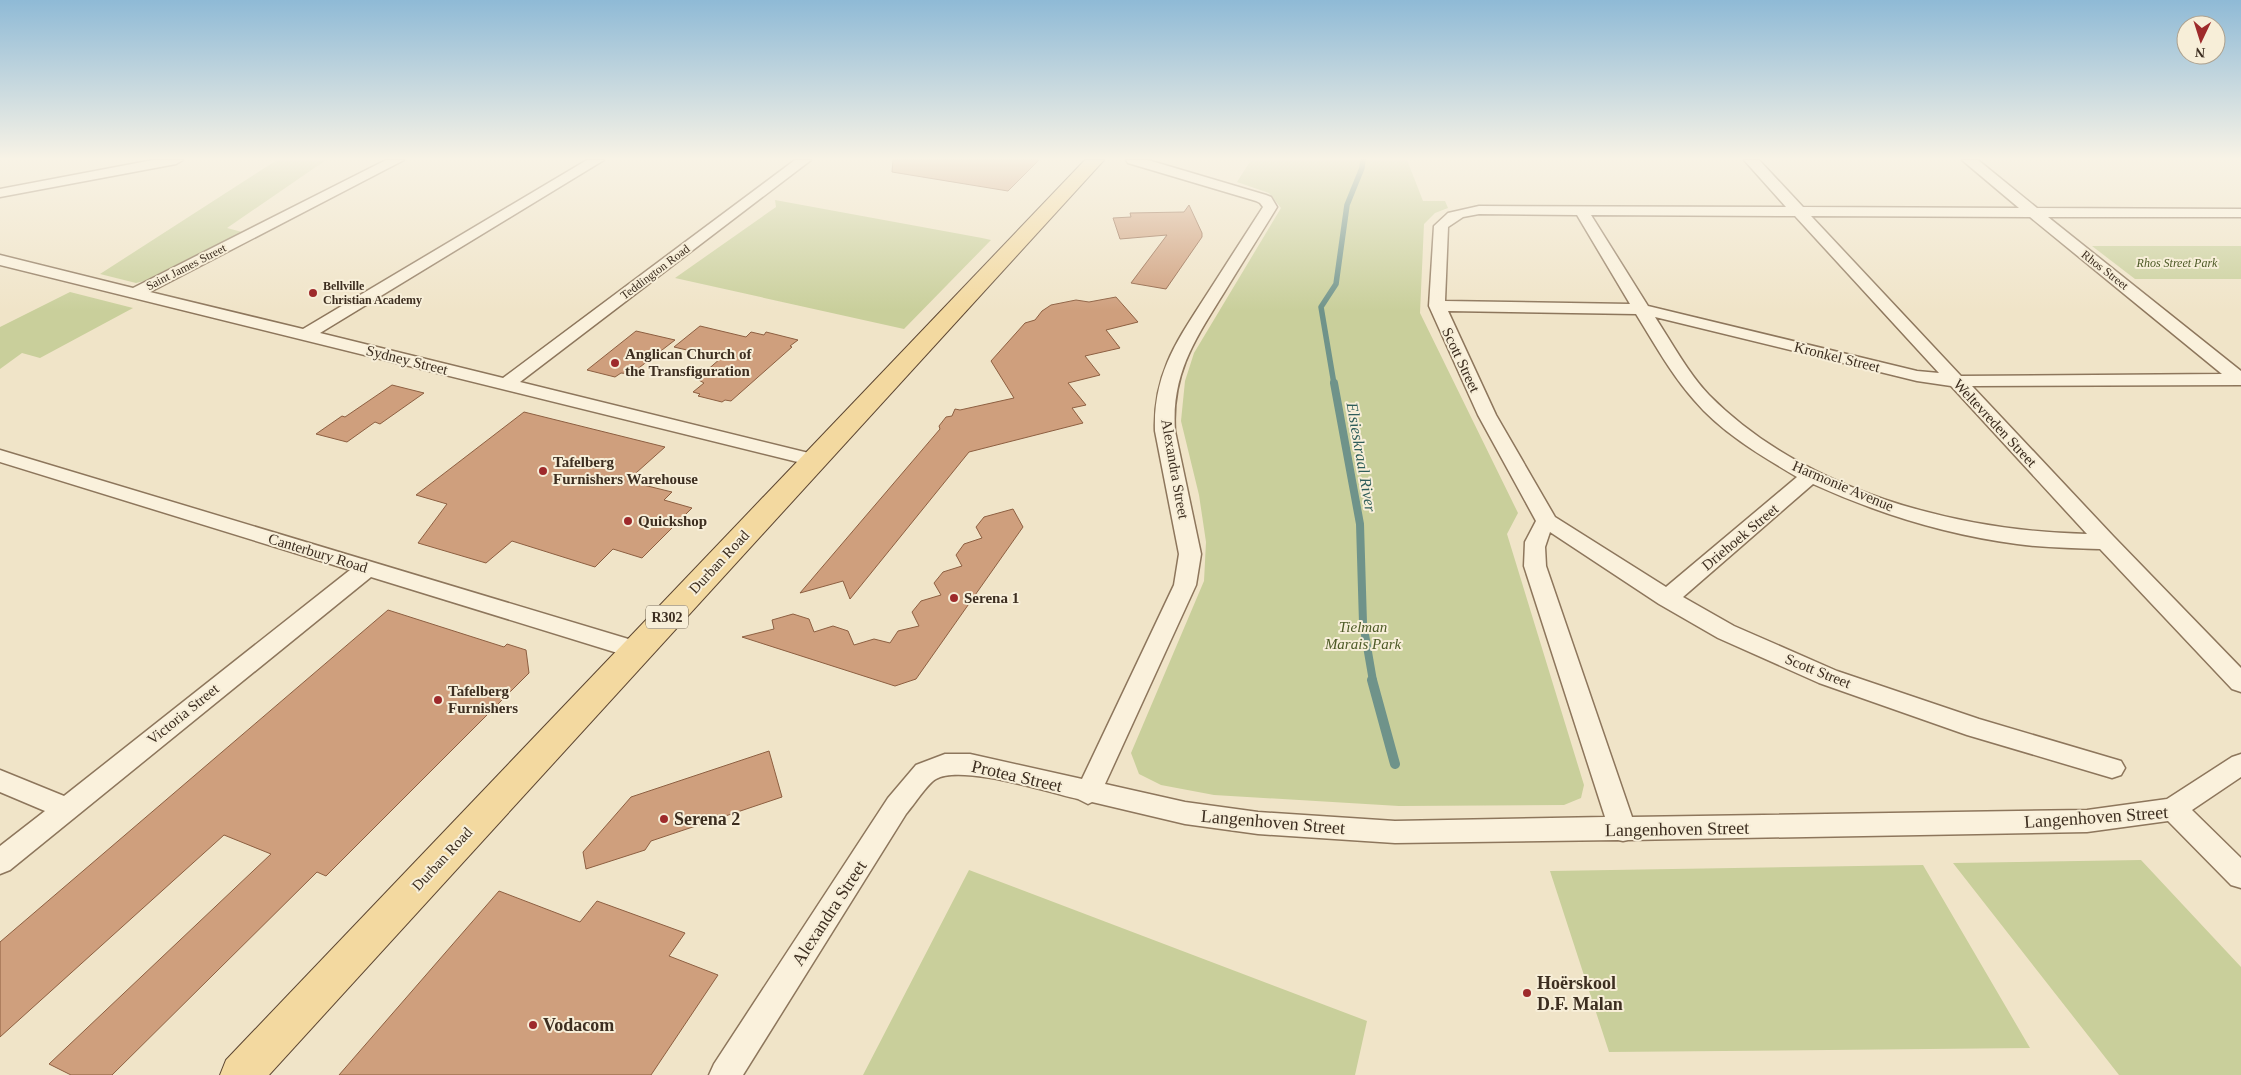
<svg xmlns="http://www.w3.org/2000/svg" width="2241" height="1075" font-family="'Times New Roman',serif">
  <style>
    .green { fill: #c9cf9b }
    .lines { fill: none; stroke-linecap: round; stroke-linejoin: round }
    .stream-far2 { stroke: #6f938a; stroke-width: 5.5 }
    .stream-far1 { stroke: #6f938a; stroke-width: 8 }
    .stream { stroke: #6f938a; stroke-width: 10 }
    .building { fill: #cf9f7d; stroke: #8d5f41 }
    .minor-casing { stroke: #8d765c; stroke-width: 3 }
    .primary-casing { stroke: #5b4430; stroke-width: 2 }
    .minor { fill: #faf1dc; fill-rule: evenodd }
    .primary { fill: #f3d9a0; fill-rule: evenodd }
    .poi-dot { fill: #9e2a2b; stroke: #f7eed8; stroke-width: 2 }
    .labels { text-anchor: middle; stroke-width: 4; stroke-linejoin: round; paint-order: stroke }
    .far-park-label { font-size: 12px; font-style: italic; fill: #4d5a26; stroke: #f7eed8 }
    .far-street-label { font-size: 12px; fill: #3d2e20; stroke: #f7eed8 }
    .far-poi-label { font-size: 12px; font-weight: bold; fill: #3d2e20; stroke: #f7eed8; text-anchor: start }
    .shield { fill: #f7eed8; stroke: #756857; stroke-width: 1 }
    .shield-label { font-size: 14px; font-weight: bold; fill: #3d2e20 }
    .poi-label { font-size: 15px; font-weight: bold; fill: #3d2e20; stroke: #f7eed8; text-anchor: start }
    .street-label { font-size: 15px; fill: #3d2e20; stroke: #f7eed8 }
    .park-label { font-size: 15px; font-style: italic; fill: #4d5a26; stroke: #f7eed8 }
    .water-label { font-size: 16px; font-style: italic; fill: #2f5d5a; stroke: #f7eed8 }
    .near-street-label { font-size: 18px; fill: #3d2e20; stroke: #f7eed8 }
    .near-poi-label { font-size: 18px; font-weight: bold; fill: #3d2e20; stroke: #f7eed8; text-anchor: start }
  </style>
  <rect width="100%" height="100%" fill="#f0e4c8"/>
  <path class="green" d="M277 160H326L227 228 242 232 144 281 136 283 100 274Z
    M1251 160H1407L1423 201H1445L1448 208 1435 213 1424 224 1420 313 1518 513 1507 534 1584 785 1581 798 1564 805 1399 806 1214 795 1161 785 1139 774 1131 753 1204 581 1206 542 1199 495 1181 421 1185 381 1194 353 1281 208 1269 193 1237 182Z
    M775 200 982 238 991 240 904 329 675 278 776 207Z
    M2092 246H2241V279H2135Z
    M70 292 133 308 40 358 22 353 0 369V327Z
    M2141 860 2241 967V1075H2119L1953 863Z
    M1923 865 2030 1048 1609 1052 1550 871Z
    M969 870 1367 1021 1355 1075H863Z"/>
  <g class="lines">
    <path class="stream-far2" d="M1334 384 1321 307 1336 284 1347 205 1362 168 1363 160"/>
    <path class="stream-far1" d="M1334 383 1360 524 1363 623 1373 681"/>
    <path class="stream" d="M1372 680 1395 764"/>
  </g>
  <path class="building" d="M893 160H1039L1008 191 892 172Z
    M1189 205 1202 233V237L1166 289 1131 283 1167 235 1120 239 1113 218 1131 217 1130 213 1184 212Z
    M1116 297 1138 322 1106 330 1120 348 1085 356 1100 375 1068 383 1086 405 1072 408 1083 423 969 452 850 599 843 581 800 593 940 429 939 426 946 417 952 416 955 409 960 410 1014 398 991 361 1025 323 1035 320 1042 311 1051 305 1076 300 1089 302Z
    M700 326 746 337 751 332 764 335 766 332 798 340 790 346 792 347 731 401 725 400 722 402 698 396 700 394 693 392 704 383 697 379 721 358 674 347Z
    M636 331 675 340 631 374 621 373 615 377 587 370Z
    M392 385 424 393 380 424 375 422 347 442 316 434 342 416 345 417Z
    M524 412 665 447 627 481 672 492 664 500 692 508 642 558 613 549 595 567 512 541 486 563 418 543 447 504 416 495Z
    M1013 509 1023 527 916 679 895 686 742 637 774 629 772 620 793 614 809 619 814 632 833 626 848 631 854 645 874 639 890 643 898 631 919 626 912 612 921 601 941 595 934 583 943 572 962 566 956 555 964 544 982 538 976 527 984 517Z
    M388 610 504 647 507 644 526 650 529 673 326 876 317 872 112 1075H71L49 1064 271 854 224 835 0 1037V942Z
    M769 751 782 797 651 841 645 850 586 869 583 852 631 797Z
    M499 891 580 922 597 901 685 933 669 956 718 975 651 1075H339Z"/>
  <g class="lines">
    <defs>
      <path id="minor" d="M153 160H183L176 164 0 197V189Z
        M386 160H404L150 292 303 329 587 160H604L320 333 503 378 795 160H811L520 382 821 456 824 460 821 464 814 466 0 265V255L133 288Z
        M1126 160H1148L1266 195 1271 197 1277 207C1260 235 1242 263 1225 291 1196 338 1171 373 1175 431L1201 554 1196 585 1105 784 1185 802 1258 812 1395 821 1605 817 1524 566 1525 542 1536 521 1478 415 1429 306 1434 226 1448 213 1479 206 1786 207 1744 160H1759L1803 207 2019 208 1962 160H1978L2037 208 2241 209V217H2048L2241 371V385L1972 386 2114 537 2241 668V692L2232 689 2100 549C2072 548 2044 548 2017 544 1947 535 1877 513 1813 484L1683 597 1734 626 1837 671 1979 719 2121 761 2125 768 2121 775 2112 778 1967 735 1819 683 1718 638 1659 604 1550 532 1545 547 1546 566 1632 817 2087 810 2167 799 2232 757 2241 754V777L2192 810 2241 858V888L2231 885 2168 821 2087 832 1628 840 1623 841 1618 840 1395 843 1258 834 1185 824 1092 802 1088 804 1078 799C1048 792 961 764 936 779 927 784 914 805 906 814L743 1075H709L714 1064 888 798 916 765 945 754H970L1082 779 1174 585 1179 554 1155 431C1153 372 1179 338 1209 291 1227 263 1245 235 1263 207L1260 203 1256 201 1128 163ZM1479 214 1577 215 1630 304 1445 301 1448 227 1463 217ZM1591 215 1795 216 1939 373 1917 371 1648 306ZM1811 216 2030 217 2222 374 1961 376ZM1448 311 1636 314C1654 343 1671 374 1694 400 1722 433 1760 455 1797 477L1666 587 1555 517 1496 415ZM1655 317 1917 381 1951 386 2087 534C1956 531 1804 491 1709 395 1688 373 1672 343 1655 317Z
        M0 450 645 644 649 650 645 656 637 659 371 577 10 870 0 874V846L45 811 0 792V770L64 796 350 570 0 462Z"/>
      <path id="primary" d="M1085 160H1104L269 1075H220L226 1060Z"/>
    </defs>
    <use href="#minor" class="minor-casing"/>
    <use href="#primary" class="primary-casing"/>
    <use href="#minor" class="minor"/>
    <use href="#primary" class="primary"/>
  </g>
  <linearGradient id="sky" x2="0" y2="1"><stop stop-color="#8fbad6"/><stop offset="0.51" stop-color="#f8f3e6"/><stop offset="1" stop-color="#f8f3e6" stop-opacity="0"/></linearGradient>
  <rect width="2241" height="311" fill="url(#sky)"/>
  <g class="poi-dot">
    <circle cx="313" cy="293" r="5"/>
    <circle cx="615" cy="363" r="5"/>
    <circle cx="543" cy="471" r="5"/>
    <circle cx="628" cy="521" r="5"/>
    <circle cx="954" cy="598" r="5"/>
    <circle cx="438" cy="700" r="5"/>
    <circle cx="664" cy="819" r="5"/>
    <circle cx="1527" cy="993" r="5"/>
    <circle cx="533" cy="1025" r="5"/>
  </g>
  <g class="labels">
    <g class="far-park-label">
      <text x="2177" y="267">Rhos Street Park</text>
    </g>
    <g class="far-street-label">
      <text transform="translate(186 267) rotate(-27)" y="4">Saint James Street</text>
      <text transform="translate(2105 270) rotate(38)" y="4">Rhos Street</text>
      <text transform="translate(655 272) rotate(-37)" y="4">Teddington Road</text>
    </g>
    <g class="far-poi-label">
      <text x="323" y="290">Bellville<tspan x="323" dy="14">Christian Academy</tspan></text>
    </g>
    <rect class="shield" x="646" y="605.5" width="42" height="23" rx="4"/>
    <g class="shield-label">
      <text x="667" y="622">R302</text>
    </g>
    <g class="poi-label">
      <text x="625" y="359">Anglican Church of<tspan x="625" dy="17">the Transfiguration</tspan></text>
      <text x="553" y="467">Tafelberg<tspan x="553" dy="17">Furnishers Warehouse</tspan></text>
      <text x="638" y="526">Quickshop</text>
      <text x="964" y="603">Serena 1</text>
      <text x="448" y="696">Tafelberg<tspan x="448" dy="17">Furnishers</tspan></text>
    </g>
    <g class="street-label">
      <text transform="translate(1837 357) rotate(14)" y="5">Kronkel Street</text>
      <text transform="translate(407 360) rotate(14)" y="5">Sydney Street</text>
      <text transform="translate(1461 360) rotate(65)" y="5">Scott Street</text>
      <text transform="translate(1995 423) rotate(47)" y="5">Weltevreden Street</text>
      <text transform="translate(1175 469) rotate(80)" y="5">Alexandra Street</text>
      <text transform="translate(1843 486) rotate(23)" y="5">Harmonie Avenue</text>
      <text transform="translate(1740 537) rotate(-40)" y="5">Driehoek Street</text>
      <text transform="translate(318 553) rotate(17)" y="5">Canterbury Road</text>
      <text transform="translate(719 562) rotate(-47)" y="5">Durban Road</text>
      <text transform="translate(1818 671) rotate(22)" y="5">Scott Street</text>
      <text transform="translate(183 714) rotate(-39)" y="5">Victoria Street</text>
      <text transform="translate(442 859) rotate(-47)" y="5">Durban Road</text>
    </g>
    <g class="park-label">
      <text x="1363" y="632">Tielman<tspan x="1363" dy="17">Marais Park</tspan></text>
    </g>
    <g class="water-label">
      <text transform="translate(1362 457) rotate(80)" y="6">Elsieskraal River</text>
    </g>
    <g class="near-street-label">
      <text transform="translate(1017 776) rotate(13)" y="6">Protea Street</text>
      <text transform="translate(2096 817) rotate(-4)" y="6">Langenhoven Street</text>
      <text transform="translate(1273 822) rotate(5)" y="6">Langenhoven Street</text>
      <text transform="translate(1677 829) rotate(-1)" y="6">Langenhoven Street</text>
      <text transform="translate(829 913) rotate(-57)" y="6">Alexandra Street</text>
    </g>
    <g class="near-poi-label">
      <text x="674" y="825">Serena 2</text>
      <text x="1537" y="989">Hoërskool<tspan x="1537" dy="21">D.F. Malan</tspan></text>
      <text x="543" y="1031">Vodacom</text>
    </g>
  </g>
  <g transform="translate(2201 40) rotate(184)"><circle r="24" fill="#f7eed8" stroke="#ada18e"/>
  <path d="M0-4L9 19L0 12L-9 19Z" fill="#9e2a2b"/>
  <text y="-8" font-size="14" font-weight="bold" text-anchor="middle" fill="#3d2e20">N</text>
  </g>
</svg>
